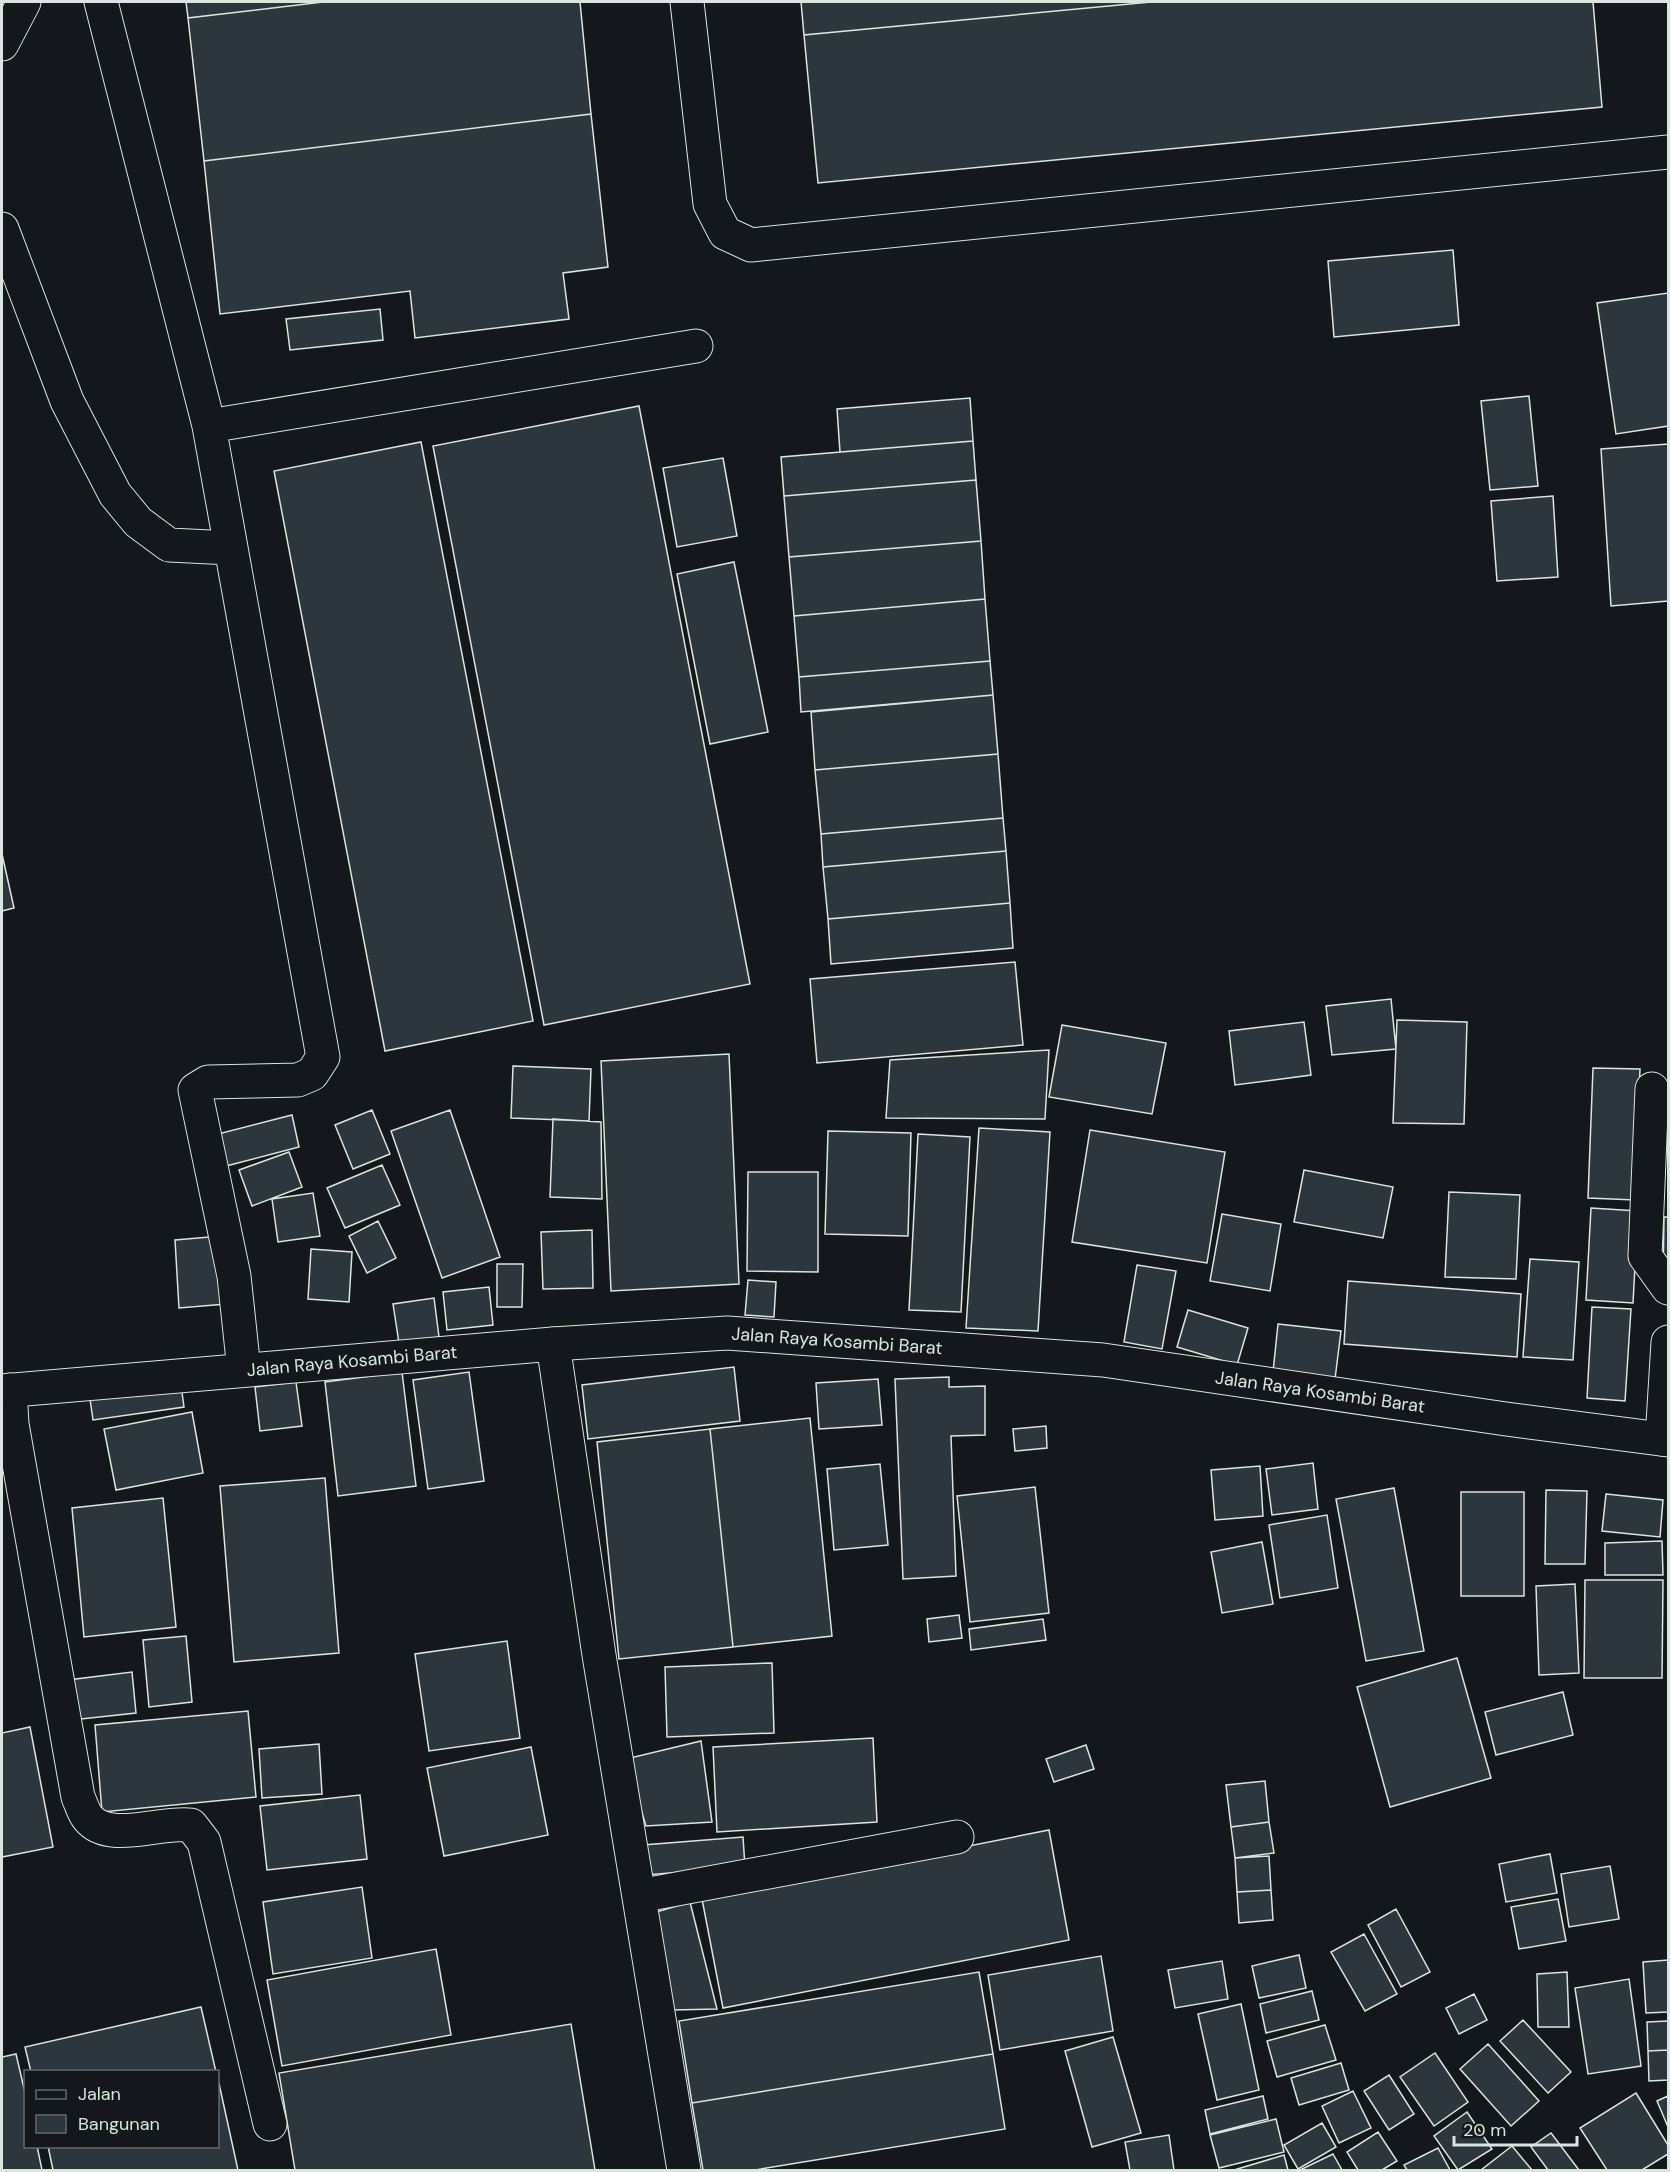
<svg xmlns="http://www.w3.org/2000/svg" width="1670" height="2172" font-family="'DM Sans',sans-serif">
  <style>
    .building { fill: #2c363c; stroke: #d8e6dc; stroke-width: 1.5 }
    .lines { fill: none; stroke-linecap: round; stroke-linejoin: round }
    .minor-casing { stroke: #d8e6dc; stroke-width: 35 }
    .major-casing { stroke: #d8e6dc; stroke-width: 35 }
    .minor { stroke: #14181c; stroke-width: 33 }
    .major { stroke: #14181c; stroke-width: 33 }
    .labels { text-anchor: middle; stroke-width: 4.5; stroke-linejoin: round; paint-order: stroke }
    .street-label { font-size: 18px; fill: #d8e6dc; stroke: #14181c }
  </style>
  <rect width="100%" height="100%" fill="#14181c"/>
  <path class="building" d="M186 2H323L188 18Z
    M323 2H580L591 114 204 161 188 18Z
    M801 2H1151L804 35Z
    M1151 2H1593L1602 107 818 183 804 35Z
    M591 114 608 267 563 273 569 319 415 338 410 291 220 314 204 161Z
    M1453 250 1459 325 1334 337 1328 261Z
    M1668 293V426L1616 434 1597 303Z
    M380 309 383 340 290 350 286 319Z
    M1529 396 1538 486 1490 490 1481 401Z
    M970 398 973 441 840 452 837 409Z
    M639 406 750 984 544 1025 433 446Z
    M973 441 976 480 784 496 781 457Z
    M421 442 533 1021 385 1051 274 471Z
    M1668 444V601L1611 606 1601 449Z
    M723 458 737 536 677 547 663 468Z
    M976 480 981 541 789 557 784 496Z
    M1553 496 1558 577 1497 581 1491 501Z
    M981 541 985 599 794 616 789 557Z
    M734 562 768 732 710 744 677 574Z
    M985 599 990 661 799 677 794 616Z
    M990 661 993 695 801 712 799 677Z
    M993 695 998 754 815 770 811 712Z
    M998 754 1003 818 821 834 815 770Z
    M1003 818 1006 851 823 867 821 834Z
    M1006 851 1010 903 828 919 823 867Z
    M2 854 14 908 2 911Z
    M1010 903 1013 948 831 964 828 919Z
    M1015 962 1023 1045 817 1063 810 979Z
    M1391 999 1396 1049 1332 1055 1326 1006Z
    M1397 1020 1467 1022 1464 1124 1393 1123Z
    M1304 1022 1311 1075 1235 1085 1229 1031Z
    M1062 1025 1166 1043 1152 1114 1049 1097Z
    M1049 1050 1045 1119 886 1118 890 1060Z
    M729 1054 739 1284 611 1291 601 1061Z
    M513 1066 591 1069 589 1121 511 1118Z
    M1593 1068 1640 1069 1635 1200 1588 1198Z
    M372 1110 390 1154 353 1169 335 1125Z
    M450 1110 500 1257 442 1278 391 1131Z
    M292 1115 299 1147 226 1166 218 1134Z
    M553 1119 601 1122 602 1199 550 1197Z
    M979 1128 1050 1132 1038 1331 966 1328Z
    M1090 1130 1225 1152 1207 1263 1072 1242Z
    M828 1131 911 1133 908 1236 825 1234Z
    M918 1134 970 1137 961 1312 909 1310Z
    M289 1152 302 1187 252 1206 239 1170Z
    M382 1165 400 1205 345 1228 327 1188Z
    M1304 1170 1393 1187 1383 1238 1294 1222Z
    M748 1172H818V1272L747 1271Z
    M1449 1192 1520 1195 1516 1279 1445 1277Z
    M313 1193 320 1236 278 1242 272 1199Z
    M1591 1208 1638 1211 1633 1303 1586 1300Z
    M1222 1214 1281 1224 1270 1291 1210 1281Z
    M1664 1217H1668V1279H1663Z
    M378 1221 396 1258 367 1273 349 1236Z
    M592 1230 593 1288 543 1289 541 1232Z
    M221 1236 226 1304 179 1308 175 1240Z
    M311 1249 352 1252 349 1302 308 1299Z
    M1530 1259 1579 1262 1573 1360 1523 1357Z
    M497 1264H523L522 1307H497Z
    M1137 1265 1176 1271 1162 1349 1124 1342Z
    M748 1280 776 1282 774 1317 745 1315Z
    M1348 1281 1521 1294 1517 1357 1344 1344Z
    M489 1287 493 1325 447 1330 443 1292Z
    M434 1298 439 1337 399 1343 393 1304Z
    M1592 1307 1631 1309 1625 1401 1587 1398Z
    M1188 1310 1248 1328 1237 1365 1177 1347Z
    M1278 1324 1341 1331 1335 1379 1273 1372Z
    M734 1367 740 1421 588 1439 582 1385Z
    M402 1372 416 1486 338 1496 325 1382Z
    M469 1372 484 1481 428 1489 413 1380Z
    M949 1377V1387L985 1386V1435L951 1436 956 1576 903 1579 895 1379Z
    M180 1378 184 1407 93 1420 89 1392Z
    M878 1379 882 1425 819 1429 816 1383Z
    M296 1382 302 1426 260 1431 255 1387Z
    M192 1412 203 1473 116 1490 104 1429Z
    M810 1418 832 1636 733 1647 710 1429Z
    M1046 1426 1047 1448 1015 1451 1013 1429Z
    M710 1429 733 1647 619 1659 597 1442Z
    M1313 1463 1318 1509 1272 1515 1266 1469Z
    M880 1464 888 1545 834 1550 827 1469Z
    M1260 1466 1263 1516 1215 1520 1211 1470Z
    M325 1478 339 1653 234 1662 220 1486Z
    M1035 1487 1049 1613 970 1622 957 1496Z
    M1394 1488 1424 1651 1366 1661 1336 1499Z
    M1546 1490 1587 1491 1585 1564H1545Z
    M1461 1492H1524V1596H1461Z
    M1606 1494 1663 1500 1660 1537 1602 1531Z
    M163 1498 176 1627 84 1637 72 1508Z
    M1327 1515 1338 1588 1280 1598 1269 1525Z
    M1662 1541 1663 1575H1605V1543Z
    M1262 1542 1273 1604 1222 1613 1211 1552Z
    M1585 1580H1663L1662 1678H1584Z
    M1575 1584 1579 1673 1539 1675 1536 1586Z
    M959 1615 962 1638 929 1642 927 1619Z
    M1043 1619 1046 1640 971 1650 969 1629Z
    M186 1636 192 1702 149 1707 143 1640Z
    M507 1641 520 1738 429 1751 415 1654Z
    M1457 1658 1491 1778 1390 1807 1357 1687Z
    M772 1663 774 1733 667 1737 665 1667Z
    M132 1672 136 1713 72 1720 68 1680Z
    M1563 1692 1573 1735 1496 1755 1485 1712Z
    M248 1711 256 1797 102 1812 95 1725Z
    M30 1727 53 1847 2 1857V1733Z
    M873 1738 877 1822 717 1832 713 1747Z
    M701 1741 712 1822 646 1826 626 1759Z
    M319 1744 322 1794 262 1798 259 1749Z
    M1086 1745 1094 1769 1054 1782 1046 1759Z
    M531 1747 548 1835 444 1856 427 1768Z
    M1265 1781 1269 1822 1231 1827 1226 1785Z
    M360 1795 367 1859 267 1870 260 1806Z
    M1269 1822 1274 1853 1235 1858 1231 1827Z
    M1049 1830 1069 1940 723 2008 702 1899Z
    M743 1837 745 1867 645 1875 643 1845Z
    M1550 1854 1557 1893 1506 1902 1499 1864Z
    M1269 1856 1271 1890 1237 1892 1235 1858Z
    M1610 1866 1619 1919 1569 1927 1561 1874Z
    M362 1887 372 1958 273 1974 263 1902Z
    M1271 1890 1273 1920 1239 1923 1237 1892Z
    M1558 1899 1566 1941 1519 1949 1511 1907Z
    M690 1902 717 2009 672 2010 653 1913Z
    M1396 1909 1430 1972 1401 1987 1368 1925Z
    M1364 1934 1397 1994 1365 2011 1331 1952Z
    M436 1949 451 2035 282 2066 267 1980Z
    M1299 1955 1306 1988 1259 1998 1252 1966Z
    M1101 1956 1113 2031 1000 2050 988 1975Z
    M1668 1960V2012L1646 2013 1643 1962Z
    M1222 1961 1228 1999 1175 2008 1168 1970Z
    M979 1972 993 2054 692 2103 679 2021Z
    M1567 1972 1569 2027H1538L1537 1974Z
    M1629 1979 1641 2066 1588 2074 1575 1988Z
    M1312 1991 1319 2020 1266 2033 1260 2004Z
    M1474 1994 1487 2020 1459 2034 1446 2008Z
    M1241 2004 1259 2090 1217 2100 1198 2014Z
    M201 2007 216 2072H31L25 2047Z
    M1523 2020 1571 2072 1548 2093 1500 2041Z
    M1668 2021V2050L1648 2051 1647 2022Z
    M571 2024 595 2170H295L279 2073Z
    M1325 2025 1336 2060 1277 2077 1267 2041Z
    M1113 2037 1141 2133 1092 2147 1065 2051Z
    M1488 2044 1539 2101 1511 2126 1460 2069Z
    M1668 2050V2080L1649 2081 1648 2051Z
    M1435 2053 1468 2102 1434 2126 1400 2077Z
    M16 2054 26 2097V2146H37L42 2170H2V2057Z
    M993 2054 1005 2129 755 2170H703L692 2103Z
    M1341 2063 1349 2090 1299 2105 1291 2078Z
    M1389 2075 1414 2114 1389 2130 1364 2091Z
    M218 2079 238 2170H53L48 2146H218Z
    M1353 2091 1371 2128 1339 2143 1322 2106Z
    M1636 2093 1668 2145V2154L1642 2170H1607L1580 2128Z
    M1263 2096 1268 2119 1210 2134 1205 2110Z
    M1668 2096V2127L1657 2101Z
    M1467 2112 1492 2149 1458 2170 1434 2136Z
    M1276 2119 1284 2152 1219 2168 1210 2135Z
    M1322 2123 1336 2147 1298 2169 1284 2145Z
    M1378 2132 1397 2161 1382 2170H1358L1347 2152Z
    M1551 2133 1579 2170H1548L1531 2147Z
    M1169 2135 1174 2170H1130L1125 2142Z
    M1512 2146 1532 2170H1481Z
    M1438 2148 1450 2170H1407L1404 2165Z
    M1333 2154 1342 2170H1300Z
    M1284 2155 1288 2170H1234Z"/>
  <g class="lines">
    <defs>
      <path id="minor" d="M101 2 209 426 323 1057 312 1074 298 1080 208 1082 195 1090 234 1276 244 1370
        M687 2 710 204 725 233 751 245 1668 152
        M2 44 24 2
        M2 229 67 401 115 494 138 522 169 545 231 548
        M209 426 696 346
        M1652 1089 1645 1256 1668 1288
        M553 1344 599 1655 684 2170
        M10 1390 12 1424 78 1797C81 1803 83 1812 88 1818 109 1844 160 1821 191 1825L204 1842 270 2124
        M1662 1439 1668 1342
        M639 1896 957 1837"/>
      <path id="major" d="M2 1391 553 1344 727 1333 1103 1360 1506 1419 1668 1440"/>
    </defs>
    <use href="#minor" class="minor-casing"/>
    <use href="#major" class="major-casing"/>
    <use href="#minor" class="minor"/>
    <use href="#major" class="major"/>
  </g>
  <g class="labels">
    <g class="street-label">
      <text transform="translate(837 1341) rotate(4)" y="6">Jalan Raya Kosambi Barat</text>
      <text transform="translate(352 1361) rotate(-5)" y="6">Jalan Raya Kosambi Barat</text>
      <text transform="translate(1320 1392) rotate(8)" y="6">Jalan Raya Kosambi Barat</text>
    </g>
  </g>
  <rect width="1670" height="2172" fill="none" stroke="#d8e6dc" stroke-width="6"/>
  <rect x="24" y="2070" width="195" height="78" fill="#14181c" stroke="#626a69" stroke-width="1.5"/>
  <rect x="36" y="2090" width="30" height="9" fill="#14181c" stroke="#626a69" stroke-width="1.5"/>
  <text x="78" y="2100" font-size="18" fill="#d8e6dc">Jalan</text>
  <rect x="36" y="2115" width="30" height="18" fill="#2c363c" stroke="#626a69" stroke-width="1.5"/>
  <text x="78" y="2130" font-size="18" fill="#d8e6dc">Bangunan</text>
  <path d="M1454 2136v9h123v-9" fill="none" stroke="#d8e6dc" stroke-width="3"/>
  <text x="1463" y="2136" font-size="18" fill="#d8e6dc" stroke="#14181c" stroke-width="4.5" paint-order="stroke">20 m</text>
</svg>
